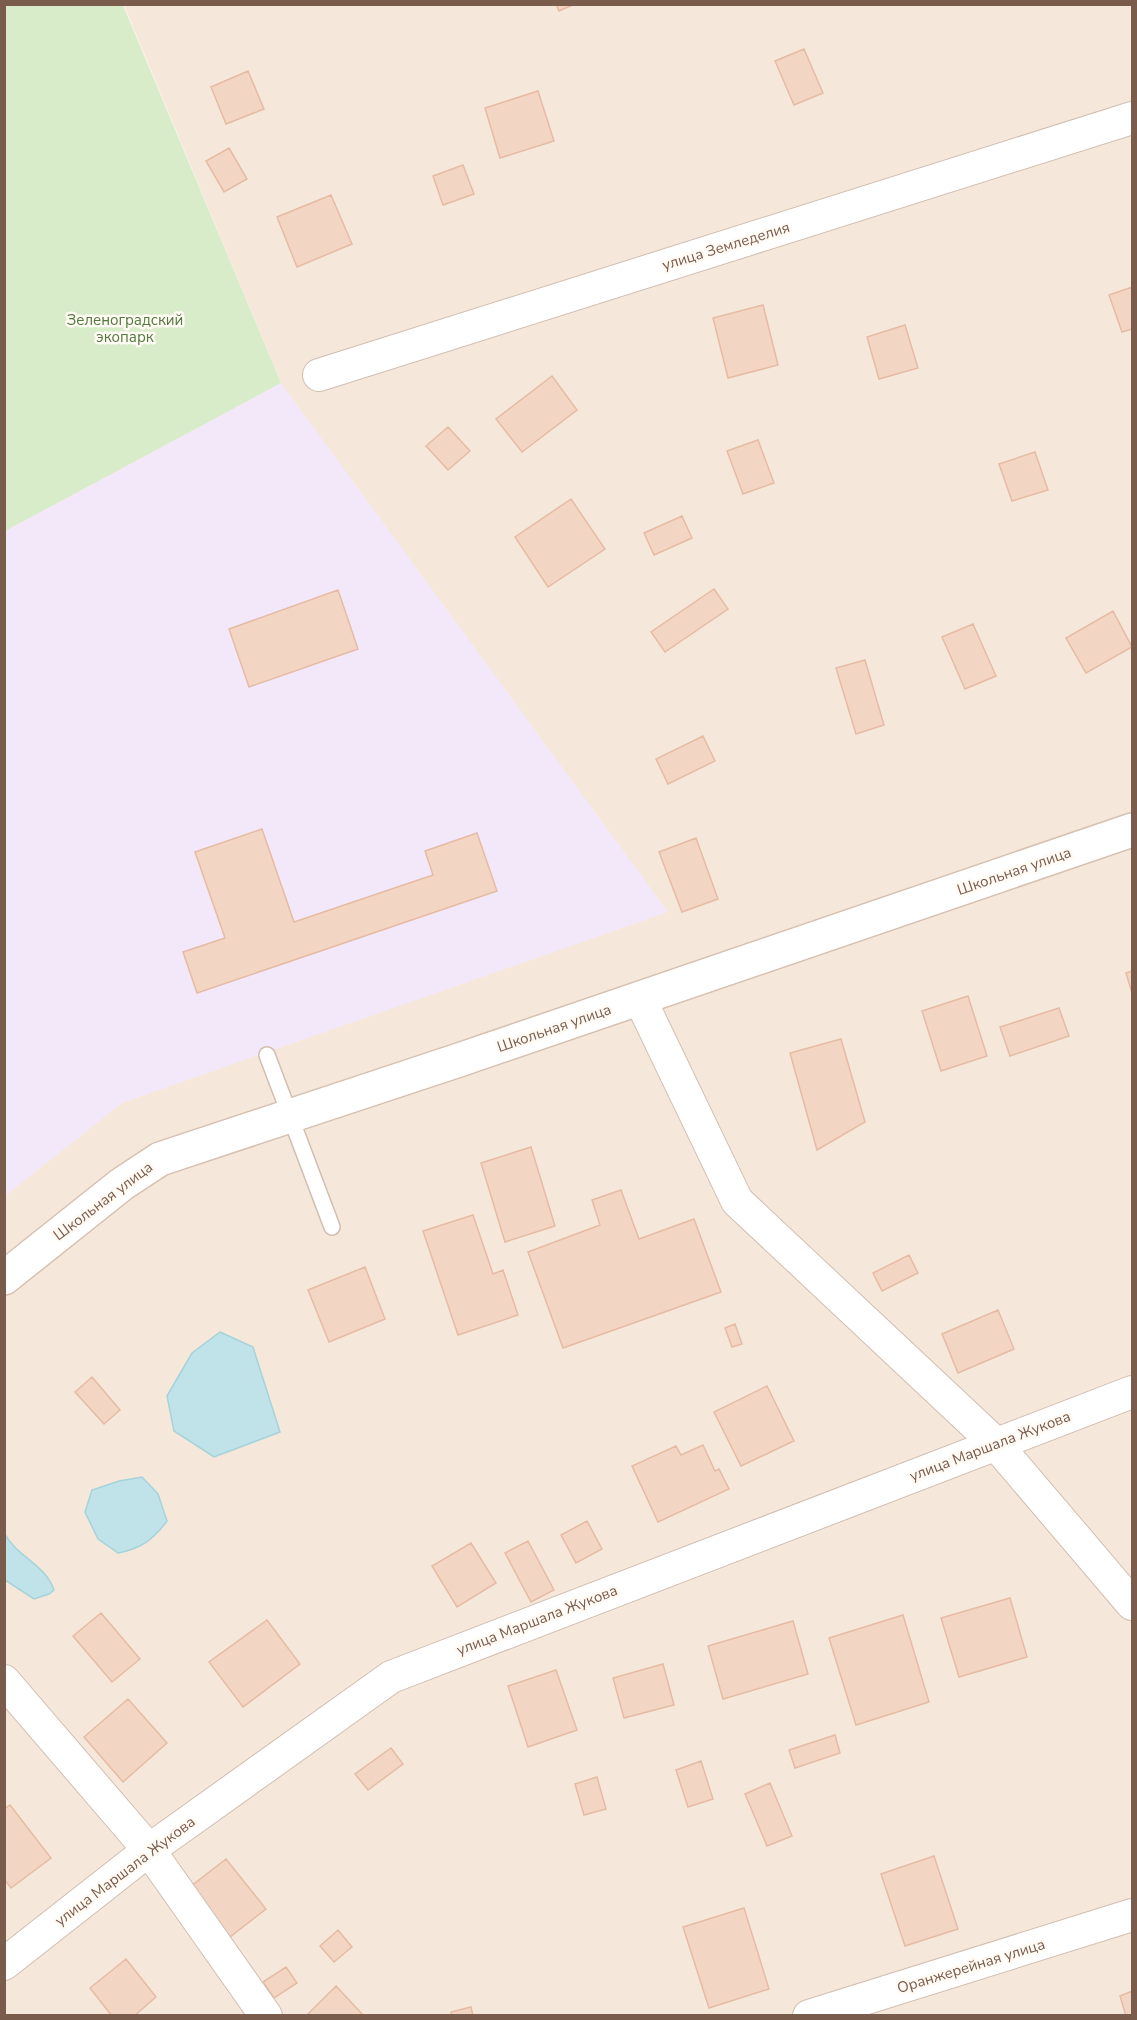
<svg xmlns="http://www.w3.org/2000/svg" width="1137" height="2020" font-family="'Nunito Sans',sans-serif">
  <style>
    .residential { fill: #f5e8da }
    .education { fill: #f3e8fa }
    .green { fill: #d8ecc9 }
    .water { fill: #bfe3e8; stroke: #a5d3da; stroke-width: 1.5 }
    .building { fill: #f3d5c3; stroke: #e6bba3; stroke-width: 1.5 }
    .lines { fill: none; stroke-linecap: round; stroke-linejoin: round }
    .lane-casing { stroke: #d1beb0; stroke-width: 18 }
    .street-casing { stroke: #d1beb0; stroke-width: 34 }
    .secondary-casing { stroke: #d6c0b0; stroke-width: 36 }
    .lane { stroke: #fff; stroke-width: 15 }
    .street { stroke: #fff; stroke-width: 32 }
    .secondary { stroke: #fff; stroke-width: 33 }
    .labels { text-anchor: middle; stroke-width: 5; stroke-linejoin: round; paint-order: stroke }
    .street-label { font-size: 15px; fill: #7a5c4d; stroke: #fffaf3 }
    .park-label { font-size: 15px; fill: #537a41; stroke: #fffaf3 }
  </style>
  <rect width="100%" height="100%" fill="#fdf6ec"/>
  <path class="residential" d="M124 5H1132V2015L5 2016V531L281 383Z"/>
  <path class="education" d="M281 383 668 912 122 1103 5 1196V531Z"/>
  <path class="green" d="M5 4 123 5 281 383 5 531Z"/>
  <path class="water" d="M220 1332 253 1347 280 1432 214 1457 174 1431 167 1396 192 1353Z
    M142 1477 158 1494 167 1521C153 1540 140 1549 118 1553L98 1539 85 1512 92 1490 119 1481Z
    M5 1534C16 1556 45 1564 54 1590L49 1594 34 1599 5 1580Z"/>
  <path class="building" d="M556 4H575L559 11Z
    M804 49 823 93 794 105 775 61Z
    M248 71 264 109 226 124 211 87Z
    M538 91 554 141 500 158 485 108Z
    M229 148 247 179 224 192 206 161Z
    M463 165 474 194 443 205 433 176Z
    M331 195 352 244 297 267 277 217Z
    M1132 287V329L1122 332 1109 295Z
    M763 305 778 365 728 378 713 318Z
    M905 325 918 368 879 379 867 337Z
    M552 376 577 410 522 452 496 419Z
    M448 427 470 451 448 470 426 446Z
    M758 440 774 483 743 494 727 451Z
    M1035 452 1048 490 1012 501 999 464Z
    M571 499 605 549 548 587 515 537Z
    M682 516 692 538 654 555 644 533Z
    M714 589 728 609 665 652 651 632Z
    M338 590 358 649 249 687 229 629Z
    M1113 611 1132 647 1086 673 1066 638Z
    M973 624 996 676 965 689 942 637Z
    M865 660 884 725 856 734 836 668Z
    M703 736 715 761 668 784 656 759Z
    M262 829 294 922 433 875 425 851 477 833 497 891 197 993 183 952 225 938 195 852Z
    M696 838 718 899 682 912 659 852Z
    M1132 971V993L1126 973Z
    M968 996 987 1056 941 1071 922 1011Z
    M1059 1008 1069 1036 1010 1056 1000 1027Z
    M841 1039 865 1122 817 1150 790 1053Z
    M531 1147 555 1226 505 1242 481 1163Z
    M621 1190 639 1239 694 1219 721 1292 563 1348 528 1252 600 1225 592 1200Z
    M473 1215 493 1274 503 1270 518 1315 458 1335 423 1231Z
    M909 1255 918 1273 882 1291 873 1273Z
    M365 1267 385 1319 329 1342 308 1290Z
    M998 1310 1014 1349 958 1373 942 1334Z
    M735 1324 742 1344 732 1347 725 1328Z
    M92 1377 120 1410 104 1424 75 1392Z
    M767 1386 794 1441 741 1466 714 1412Z
    M703 1445 715 1471 719 1469 729 1489 658 1522 632 1466 676 1446 681 1455Z
    M587 1521 602 1549 576 1563 561 1535Z
    M528 1541 554 1590 531 1602 505 1553Z
    M471 1543 496 1583 457 1607 432 1566Z
    M1010 1598 1027 1657 959 1677 941 1618Z
    M101 1613 140 1659 112 1682 73 1636Z
    M903 1615 929 1702 856 1725 829 1638Z
    M267 1620 300 1664 243 1707 209 1662Z
    M793 1621 808 1674 723 1699 708 1646Z
    M663 1664 674 1705 624 1718 613 1678Z
    M556 1670 577 1730 528 1747 508 1686Z
    M128 1699 167 1743 123 1782 84 1737Z
    M835 1735 840 1753 795 1768 789 1750Z
    M391 1748 403 1764 368 1790 355 1774Z
    M701 1761 713 1799 688 1807 676 1770Z
    M597 1777 606 1809 584 1815 575 1784Z
    M770 1783 792 1836 767 1846 745 1794Z
    M10 1805 51 1858 11 1888 4 1879V1809Z
    M934 1856 958 1929 905 1946 881 1874Z
    M226 1859 266 1909 230 1937 190 1887Z
    M744 1908 769 1989 709 2008 683 1927Z
    M338 1930 352 1947 334 1962 320 1946Z
    M126 1959 156 1997 134 2016H112L90 1988Z
    M286 1967 297 1983 274 1998 263 1982Z
    M336 1986 364 2016H306Z
    M1132 1991V2016H1126L1120 1996Z
    M471 2007 473 2016H452L451 2012Z"/>
  <g class="lines">
    <defs>
      <path id="lane" d="M267 1055 332 1227"/>
      <path id="street" d="M319 375 1132 118
        M640 999 737 1201 995 1443 1132 1604
        M4 1681 149 1850 266 2016
        M4 1964 149 1850 391 1677 1132 1392
        M809 2016 1132 1915"/>
      <path id="secondary" d="M4 1278 122 1184 160 1159 459 1060 1132 830"/>
    </defs>
    <use href="#lane" class="lane-casing"/>
    <use href="#street" class="street-casing"/>
    <use href="#secondary" class="secondary-casing"/>
    <use href="#lane" class="lane"/>
    <use href="#street" class="street"/>
    <use href="#secondary" class="secondary"/>
  </g>
  <g class="labels">
    <g class="street-label">
      <text transform="translate(726 246) rotate(-17)" y="5">улица Земледелия</text>
      <text transform="translate(1014 871) rotate(-19)" y="5">Школьная улица</text>
      <text transform="translate(554 1028) rotate(-19)" y="5">Школьная улица</text>
      <text transform="translate(103 1201) rotate(-37)" y="5">Школьная улица</text>
      <text transform="translate(990 1446) rotate(-21)" y="5">улица Маршала Жукова</text>
      <text transform="translate(537 1620) rotate(-21)" y="5">улица Маршала Жукова</text>
      <text transform="translate(125 1871) rotate(-37)" y="5">улица Маршала Жукова</text>
      <text transform="translate(971 1966) rotate(-17)" y="5">Оранжерейная улица</text>
    </g>
    <g class="park-label">
      <text x="125" y="325">Зеленоградский<tspan x="125" dy="17">экопарк</tspan></text>
    </g>
  </g>
  <rect width="1137" height="2020" fill="none" stroke="#7a5c4d" stroke-width="12"/>
</svg>
